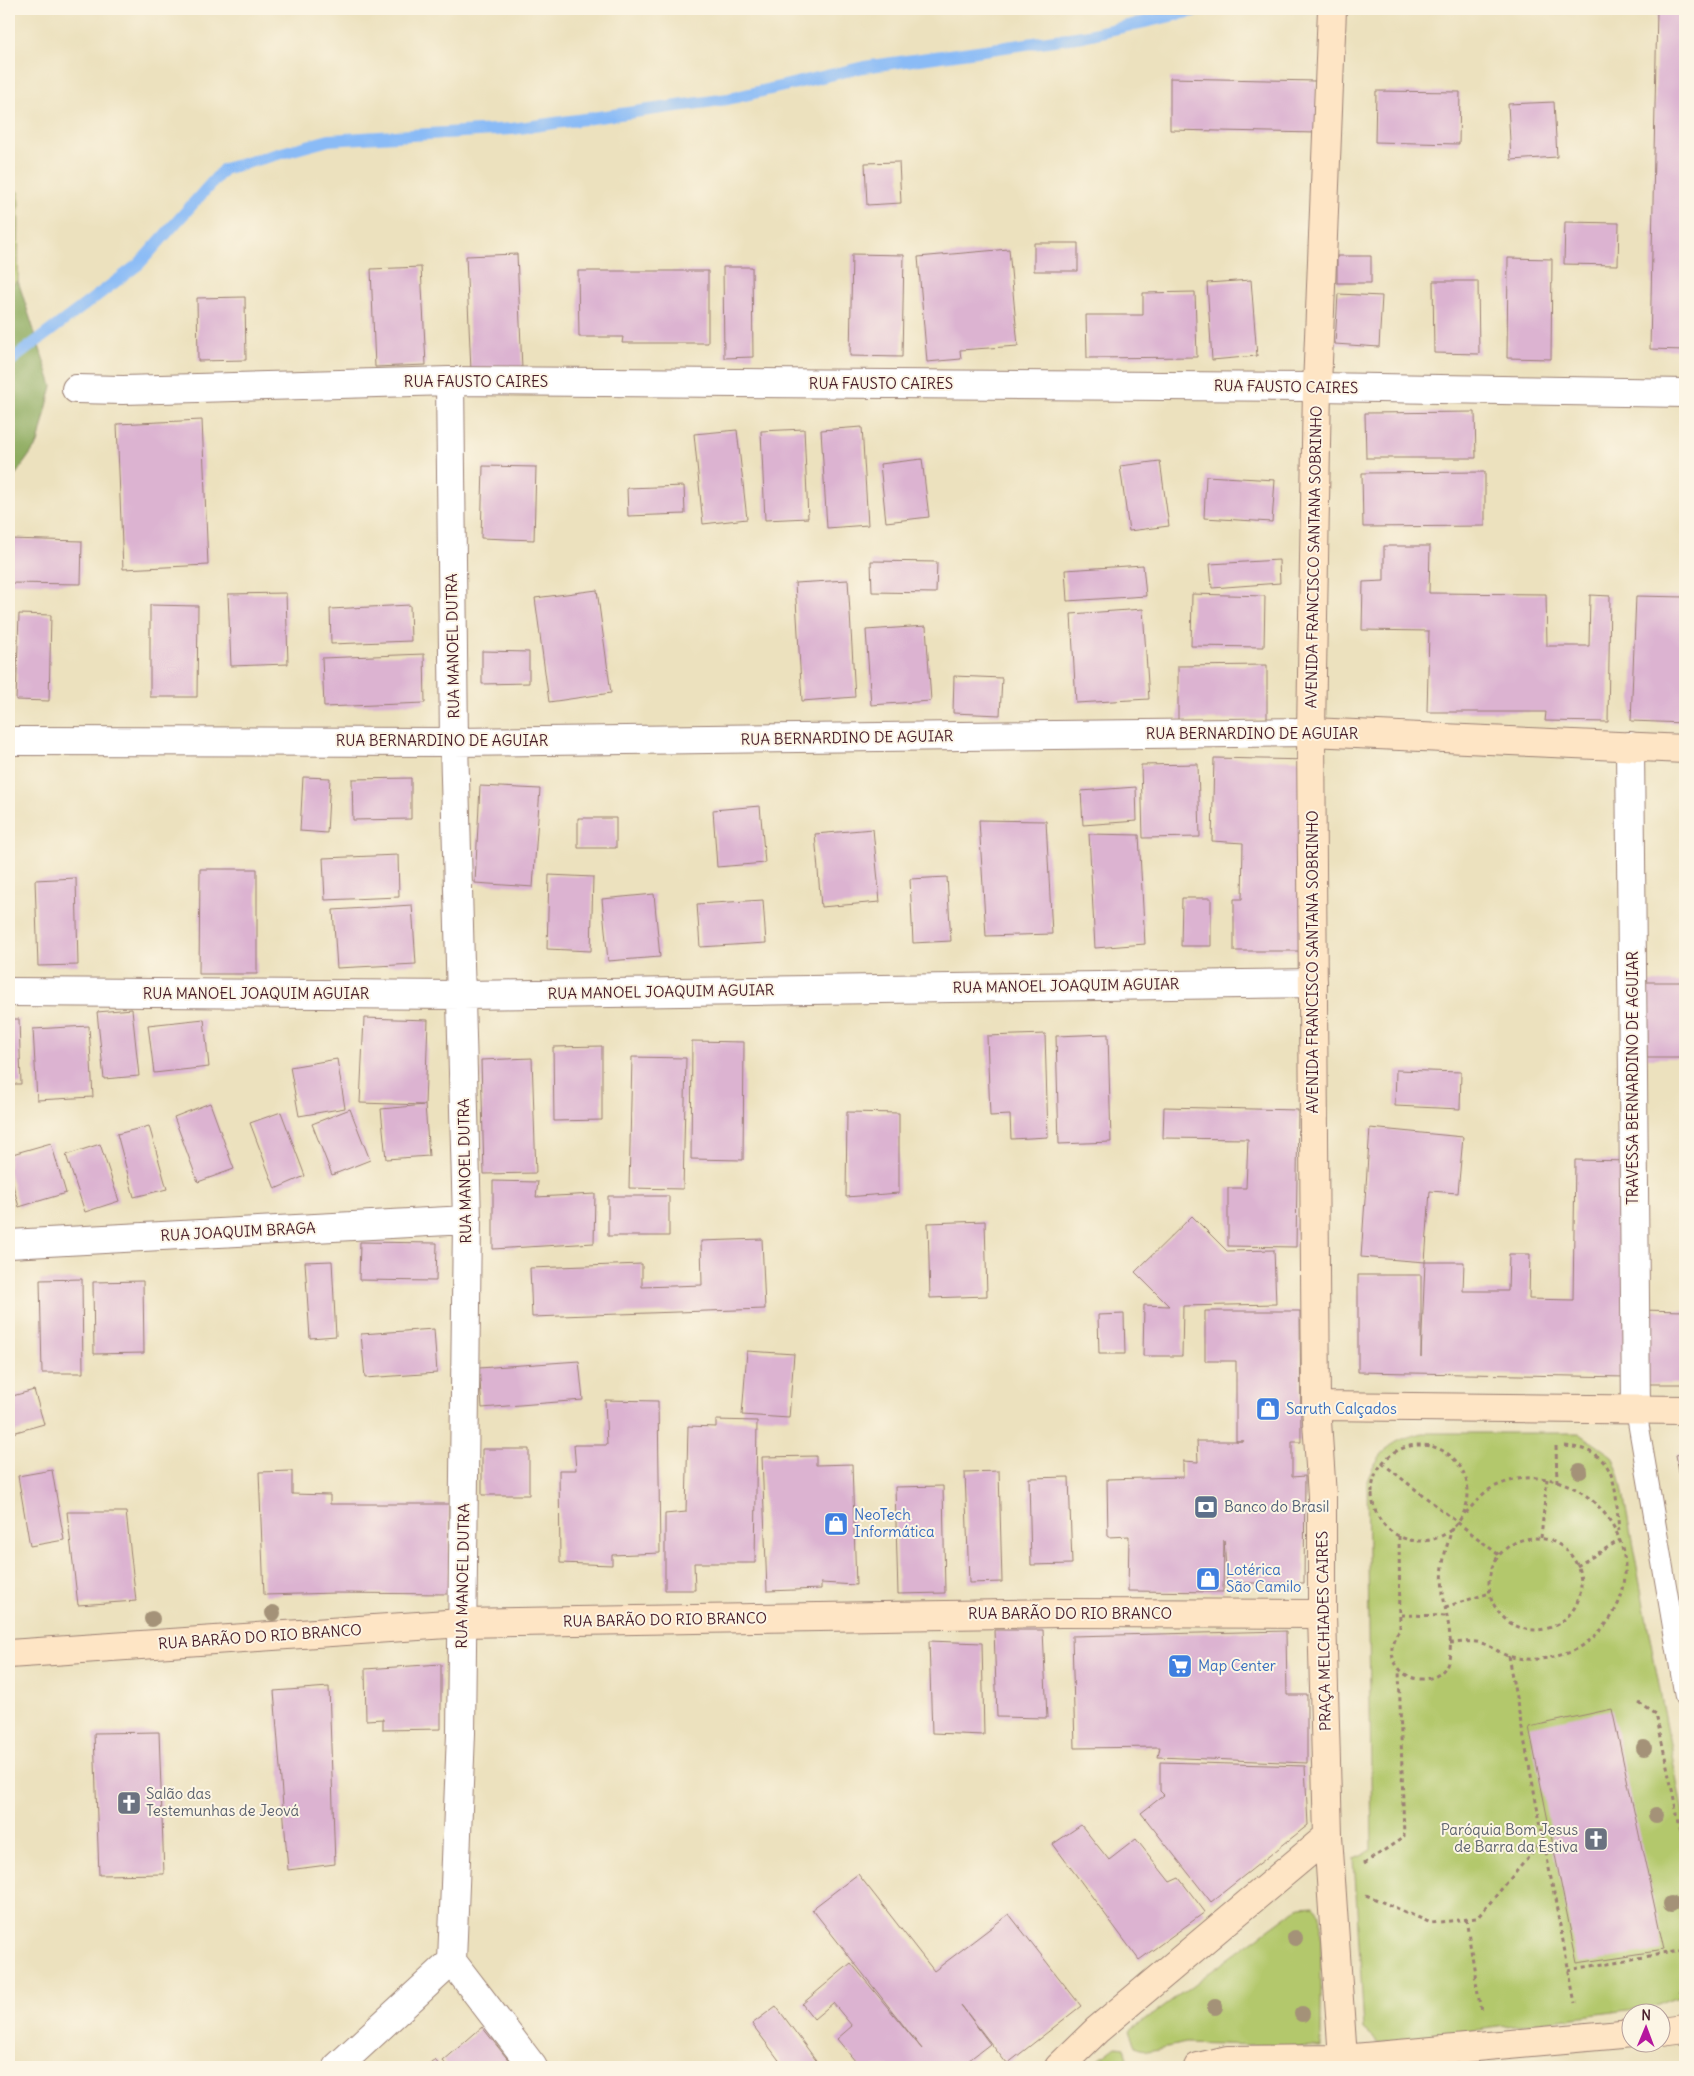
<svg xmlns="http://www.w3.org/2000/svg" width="1694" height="2076" font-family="Delius,sans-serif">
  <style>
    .green { fill: #b3c86c; stroke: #7e744c }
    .forest { fill: #8eac60; stroke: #6c6646 }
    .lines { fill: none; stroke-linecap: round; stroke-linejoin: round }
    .stream { stroke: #8abbf6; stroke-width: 12 }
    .building { fill: #dcb3d1 }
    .lane-casing { stroke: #9b8074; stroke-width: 22 }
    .street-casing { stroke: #9b8074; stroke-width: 30 }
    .secondary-casing { stroke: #9b8074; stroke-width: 30 }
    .path { stroke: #9b8074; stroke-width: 3; stroke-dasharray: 4 4; stroke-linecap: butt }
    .lane { stroke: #fff; stroke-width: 20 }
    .street { stroke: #fff; stroke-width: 28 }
    .secondary { stroke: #fee5c5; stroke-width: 28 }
    .tree { fill: #a49278 }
    .labels { text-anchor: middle; stroke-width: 4; stroke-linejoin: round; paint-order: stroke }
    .street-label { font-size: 15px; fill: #4a1f2b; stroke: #fcf5e5 }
    .shop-label { font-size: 15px; fill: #366cbe; stroke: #fcf5e5; text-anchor: start }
    .service-label { font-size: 15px; fill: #4e5e75; stroke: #fcf5e5; text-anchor: start }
    .worship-label { font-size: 15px; fill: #5b616d; stroke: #fcf5e5; text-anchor: start }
  </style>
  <rect width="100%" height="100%" fill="#fcf5e5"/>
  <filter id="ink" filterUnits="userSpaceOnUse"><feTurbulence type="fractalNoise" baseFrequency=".02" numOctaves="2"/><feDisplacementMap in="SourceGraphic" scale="10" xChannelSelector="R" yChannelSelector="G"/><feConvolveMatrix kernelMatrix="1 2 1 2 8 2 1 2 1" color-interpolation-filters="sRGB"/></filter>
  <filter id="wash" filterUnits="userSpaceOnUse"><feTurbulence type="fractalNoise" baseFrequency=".0096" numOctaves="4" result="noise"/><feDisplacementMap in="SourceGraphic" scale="20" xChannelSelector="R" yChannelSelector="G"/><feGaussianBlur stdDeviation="1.12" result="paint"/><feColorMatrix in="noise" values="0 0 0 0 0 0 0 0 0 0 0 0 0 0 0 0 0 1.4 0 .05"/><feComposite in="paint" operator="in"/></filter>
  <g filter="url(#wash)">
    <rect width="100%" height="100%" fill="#ece1be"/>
    <path class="green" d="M9 183 19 193 18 281 9 287Z
      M1423 1433H1579L1612 1456 1620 1477 1685 1824 1684 1994 1650 2007 1379 2043 1364 2030 1354 1858 1372 1850 1367 1481C1379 1451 1391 1440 1423 1433Z
      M1313 1905 1321 1914V2047L1186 2043 1148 2051 1136 2046 1130 2031 1300 1906Z
      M1116 2046 1124 2047 1127 2059 1115 2067H1088Z"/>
    <path class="forest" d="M18 281 52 386 38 443 9 484V287Z"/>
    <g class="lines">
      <path class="stream" d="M9 362 139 264 224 169 329 140 512 129 728 99 864 67 1083 36 1202 9"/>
    </g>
    <g id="blocks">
      <path class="building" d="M1657 9H1685V350L1650 349Z
        M1170 78 1316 81 1318 133 1170 130Z
        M1376 91 1460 92 1459 144 1375 142Z
        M1554 102 1557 157 1511 160 1508 104Z
        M899 162 901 203 867 205 865 163Z
        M1565 222 1619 223 1618 265 1564 264Z
        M1034 243H1078V271H1034Z
        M1009 249 1018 346 960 350 961 359 927 362 918 257Z
        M517 254 522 369 471 371 466 256Z
        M852 254 904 255 902 357 850 356Z
        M1337 256H1371V283H1337Z
        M1508 258 1552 259 1551 359 1507 358Z
        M421 267 426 365 375 367 371 269Z
        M723 267H752L753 357 724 358Z
        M578 271H708V343H622L623 337H579Z
        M1251 280 1257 356 1212 360 1207 283Z
        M1433 281H1478L1479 354 1434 353Z
        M1195 292 1197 357 1087 358 1086 315H1143V293Z
        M1338 294 1382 296 1379 347 1335 344Z
        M245 297 246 360 198 361 197 298Z
        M1475 412 1476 458H1366L1365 413Z
        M202 420 208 565 123 569 117 424Z
        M862 427 868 525 827 528 821 430Z
        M804 429 808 518 765 520 761 431Z
        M737 430 747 519 703 524 694 434Z
        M922 459 929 517 886 522 880 464Z
        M1160 461 1169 526 1129 531 1120 466Z
        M483 466 536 467 534 540 481 538Z
        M1485 472V526L1363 527 1362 473Z
        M1206 476 1275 480 1272 522 1204 518Z
        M684 486 685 514 628 516 627 488Z
        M9 539 82 541 81 584 9 583Z
        M1384 546H1430L1429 593 1546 594 1547 646H1589L1590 595 1610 596 1608 722 1545 721 1546 712H1427L1429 631 1362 630 1363 582 1384 581Z
        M1279 560 1280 583 1212 588 1210 564Z
        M871 561 937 562 936 593 872 592Z
        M1143 565 1146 596 1067 601 1065 570Z
        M848 580 855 697 802 701 795 583Z
        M597 590 611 693 549 702 535 598Z
        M286 593 288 664 231 666 228 594Z
        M1192 594 1265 596 1264 647 1191 646Z
        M1636 596 1685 597V723L1631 721Z
        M150 605 198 606 197 697H150Z
        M410 605 411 641 331 644 330 609Z
        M1143 609 1149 699 1076 703 1071 614Z
        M19 614 51 615 49 701 16 700Z
        M926 626 931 701 871 705 866 630Z
        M482 651 529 652V683L482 684Z
        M424 654 425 703 324 707 322 658Z
        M1267 665V719L1178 720V666Z
        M954 676 1002 678 1000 715 953 713Z
        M1214 758 1310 760 1302 951H1234V899H1242L1243 843 1212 841Z
        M1198 764 1200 837 1143 838 1141 765Z
        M303 777 330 778 327 833 300 831Z
        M411 778V819L353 820 352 779Z
        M480 786 540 789 533 887 475 883Z
        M1136 787 1137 821 1083 825 1081 791Z
        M760 806 765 863 717 867 713 810Z
        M578 818H616V848H578Z
        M979 820 1046 821 1052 934 986 936Z
        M873 829 880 902 821 907 815 834Z
        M1089 834 1139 835 1145 944 1095 948Z
        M398 855 399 897 325 900 323 858Z
        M200 869H257V974H199Z
        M549 875 593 877 591 951 547 949Z
        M947 877 951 941 913 943 910 879Z
        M76 878 78 965 38 966 35 880Z
        M654 894 660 957 608 961 602 899Z
        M1182 898H1211V946H1181Z
        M763 900 766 943 700 947 697 904Z
        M412 905 416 964 337 968 333 910Z
        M1646 982H1685V1058H1647Z
        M132 1009 139 1076 104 1079 97 1012Z
        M364 1018 428 1020 425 1105 429 1156 386 1159 381 1109 425 1105 360 1103Z
        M9 1019H19L21 1084H9Z
        M204 1019 209 1067 154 1073 148 1025Z
        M89 1026 93 1097 37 1100 33 1029Z
        M1045 1034 1048 1137 1011 1139 1010 1115 990 1116 987 1036Z
        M1108 1034 1111 1142 1059 1144 1056 1036Z
        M692 1041 744 1042 743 1160 691 1159Z
        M602 1046V1120L554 1121 553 1047Z
        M632 1057 686 1058 683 1189 629 1188Z
        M532 1058 536 1173 484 1174 481 1060Z
        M337 1059 345 1108 299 1116 290 1067Z
        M1396 1070 1461 1072 1460 1109 1395 1106Z
        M210 1103 234 1169 198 1182 174 1117Z
        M1164 1107 1298 1110 1296 1247 1228 1246V1188H1246L1248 1139 1163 1138Z
        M350 1109 370 1160 332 1175 312 1124Z
        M281 1112 305 1176 275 1189 250 1123Z
        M847 1112 899 1113V1193L846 1197Z
        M149 1126 167 1189 134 1197 117 1134Z
        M1370 1128 1463 1137 1458 1193 1430 1191 1425 1262 1361 1257Z
        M51 1143 66 1193 19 1207 9 1171V1155Z
        M100 1144 119 1201 85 1212 66 1155Z
        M1575 1160 1632 1161 1626 1377 1358 1372V1275H1421V1357L1425 1262H1464L1463 1291H1508L1509 1254H1530L1529 1299 1573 1300Z
        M493 1181 538 1182 536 1197 595 1194 594 1243 493 1249Z
        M608 1196H669V1236H608Z
        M1192 1216 1227 1251 1274 1250 1276 1304 1183 1306 1182 1356H1143L1144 1305 1169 1306 1135 1272Z
        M985 1221 987 1296 930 1298 928 1223Z
        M762 1239 765 1309 532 1317 530 1268 642 1264V1287L702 1285 701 1241Z
        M360 1242 437 1243 436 1281 359 1280Z
        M332 1261 336 1336 310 1338 305 1262Z
        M82 1279 83 1373H42L40 1280Z
        M143 1281 144 1353 94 1354 93 1282Z
        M1641 1310 1685 1311V1384H1638Z
        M1205 1311H1300L1301 1442H1292V1477L1305 1476 1304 1583H1227L1224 1540 1223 1592 1128 1591 1129 1536 1108 1537 1107 1479 1183 1477V1461L1198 1462 1197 1441H1244H1236V1361H1205Z
        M1124 1314 1125 1354H1099L1098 1315Z
        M434 1329 437 1373 365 1378 361 1334Z
        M747 1351 794 1354 789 1418 742 1415Z
        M579 1361 583 1400 482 1408 479 1368Z
        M34 1390 44 1424 9 1434V1397Z
        M605 1400 658 1401 660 1553 612 1555V1565L560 1563 559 1470H576L574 1445H607Z
        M716 1420 757 1421 755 1563H694L695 1590H665V1514L686 1512 688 1426 716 1427Z
        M482 1449H529V1495H482Z
        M1685 1453V1499H1684L1676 1455Z
        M816 1456V1465L852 1464 856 1585 821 1583V1589L767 1591 762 1457Z
        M52 1470 64 1540 30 1546 18 1476Z
        M292 1471V1494L330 1495V1504H449V1594L336 1593 264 1595 259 1472Z
        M999 1471 1002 1582 969 1583 965 1472Z
        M1069 1477 1072 1564 1031 1565 1029 1478Z
        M943 1486 945 1593 898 1594 895 1487Z
        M67 1512H126L136 1601 78 1605Z
        M994 1630H1043L1047 1718 997 1717Z
        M1286 1631 1287 1695H1307V1763L1158 1757 1160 1747 1075 1748 1072 1636Z
        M929 1641 982 1643 984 1735 932 1733Z
        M441 1664V1729L383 1730V1719L366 1720 365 1669Z
        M329 1687 335 1864 288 1870 274 1691Z
        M1612 1709 1664 1950 1577 1963 1529 1727Z
        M159 1732 164 1874 99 1875 94 1733Z
        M1160 1762 1305 1766 1308 1825 1211 1902 1141 1813 1164 1795 1160 1791Z
        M1081 1825 1109 1860 1136 1839 1170 1882 1179 1878 1205 1912 1139 1960 1053 1844Z
        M858 1874 934 1971 1009 1914 1081 2006 1007 2064 961 2005 990 2044 960 2067H860L837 2039 852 2026 833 2003 814 2019 802 2004 851 1963 922 2049 812 1909Z
        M776 2006 821 2067H784L752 2024Z
        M482 2027 514 2067H448L443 2061Z
        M435 2060 441 2067H426Z"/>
    </g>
  </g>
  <g filter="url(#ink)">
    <use href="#blocks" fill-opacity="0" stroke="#9b8074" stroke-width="1"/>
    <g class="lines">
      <defs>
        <path id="lane" d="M1636 1410 1685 1697"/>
        <path id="street" d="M450 381 454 742 467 1220 461 1733 452 1961
          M76 389 123 390 450 381 1317 387 1685 393
          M9 741 454 742 1311 732
          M1630 746 1636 1410
          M9 992 462 995 1313 983
          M9 1244 467 1220
          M452 1961 533 2067
          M337 2067 452 1961"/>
        <path id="secondary" d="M1332 9 1317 387 1311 732 1316 1406 1322 1496V1614L1328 1836 1343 2059
          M1311 732 1685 749
          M1316 1406 1685 1410
          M9 1654 462 1623 1062 1613 1322 1614
          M1662 2031 1685 2028
          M1059 2067 1097 2030 1328 1836
          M1198 2067 1227 2060 1343 2059 1632 2033"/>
      </defs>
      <use href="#lane" class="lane-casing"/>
      <use href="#street" class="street-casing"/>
      <use href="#secondary" class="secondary-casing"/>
      <path class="path" d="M1372 1493a48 48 0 1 1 96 0a48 48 0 1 1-96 0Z
        M1556 1446 1557 1482
        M1565 1446C1619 1450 1615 1488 1619 1531
        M1382 1463 1499 1555
        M1399 1536 1400 1630C1397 1633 1396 1635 1394 1639 1386 1658 1402 1680 1422 1679 1464 1678 1448 1625 1444 1600 1442 1589 1442 1576 1443 1565 1444 1553 1449 1540 1452 1528
        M1541 1538 1547 1479
        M1489 1584a46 46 0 1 1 92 0a46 46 0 1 1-92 0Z
        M1577 1566 1620 1540
        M1445 1607 1490 1593
        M1401 1615 1447 1616
        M1450 1643C1460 1643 1472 1640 1481 1643 1491 1645 1499 1653 1508 1656 1527 1661 1546 1660 1564 1654 1578 1651 1592 1639 1602 1629 1669 1553 1578 1442 1490 1489 1480 1495 1471 1508 1463 1516
        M1508 1656 1575 2003
        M1639 1703 1656 1714 1685 1851
        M1364 1864 1404 1837 1399 1669
        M1366 1895 1431 1923 1477 1918 1543 1840
        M1466 1919 1481 2012
        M1568 1970 1685 1950
        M1680 1993 1685 1986"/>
      <use href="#lane" class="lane"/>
      <use href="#street" class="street"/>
      <use href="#secondary" class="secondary"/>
    </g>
    <g class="tree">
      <circle cx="1580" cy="1471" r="8"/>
      <circle cx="273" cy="1613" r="8"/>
      <circle cx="152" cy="1619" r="8"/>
      <circle cx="1644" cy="1748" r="8"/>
      <circle cx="1656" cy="1815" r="8"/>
      <circle cx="1671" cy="1904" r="8"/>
      <circle cx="1295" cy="1938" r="8"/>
      <circle cx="1215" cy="2007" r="8"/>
      <circle cx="1302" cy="2014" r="8"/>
    </g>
  </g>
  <defs>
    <symbol id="shop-square" viewBox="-11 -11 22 22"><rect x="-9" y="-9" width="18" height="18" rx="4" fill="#3f7fe0" stroke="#fcf5e5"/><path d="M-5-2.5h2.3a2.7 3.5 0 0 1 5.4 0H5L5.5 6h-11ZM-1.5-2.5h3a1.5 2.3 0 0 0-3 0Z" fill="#fff"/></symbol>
    <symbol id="bank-square" viewBox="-11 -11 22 22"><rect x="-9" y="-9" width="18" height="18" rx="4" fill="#5c6f8a" stroke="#fcf5e5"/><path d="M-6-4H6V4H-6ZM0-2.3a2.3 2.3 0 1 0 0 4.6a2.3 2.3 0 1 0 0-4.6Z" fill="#fff"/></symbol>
    <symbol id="supermarket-square" viewBox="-11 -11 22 22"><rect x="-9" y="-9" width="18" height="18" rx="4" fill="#3f7fe0" stroke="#fcf5e5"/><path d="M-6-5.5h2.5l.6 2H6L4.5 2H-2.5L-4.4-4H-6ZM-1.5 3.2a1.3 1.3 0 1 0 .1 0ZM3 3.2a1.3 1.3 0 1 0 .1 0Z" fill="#fff"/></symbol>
    <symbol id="church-square" viewBox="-11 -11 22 22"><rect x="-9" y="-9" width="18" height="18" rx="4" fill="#6b7280" stroke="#fcf5e5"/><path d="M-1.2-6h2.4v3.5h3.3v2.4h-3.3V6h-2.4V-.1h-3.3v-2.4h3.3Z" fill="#fff"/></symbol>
  </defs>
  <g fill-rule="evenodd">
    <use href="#shop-square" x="1254" y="1395" width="28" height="28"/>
    <use href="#bank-square" x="1192" y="1493" width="28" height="28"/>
    <use href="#shop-square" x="822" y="1510" width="28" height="28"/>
    <use href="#shop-square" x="1194" y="1565" width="28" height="28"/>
    <use href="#supermarket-square" x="1166" y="1652" width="28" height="28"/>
    <use href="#church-square" x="115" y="1789" width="28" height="28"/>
    <use href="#church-square" x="1582" y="1825" width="28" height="28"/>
  </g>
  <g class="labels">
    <g class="street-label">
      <text x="476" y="387">RUA FAUSTO CAIRES</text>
      <text x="881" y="389">RUA FAUSTO CAIRES</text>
      <text transform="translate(1286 387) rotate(1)" y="5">RUA FAUSTO CAIRES</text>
      <text transform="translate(1314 557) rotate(-89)" y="5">AVENIDA FRANCISCO SANTANA SOBRINHO</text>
      <text transform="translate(453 646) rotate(-91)" y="5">RUA MANOEL DUTRA</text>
      <text x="1252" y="739">RUA BERNARDINO DE AGUIAR</text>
      <text transform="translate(847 738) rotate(-1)" y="5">RUA BERNARDINO DE AGUIAR</text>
      <text x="442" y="746">RUA BERNARDINO DE AGUIAR</text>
      <text transform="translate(1313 962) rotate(-90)" y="5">AVENIDA FRANCISCO SANTANA SOBRINHO</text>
      <text transform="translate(1066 986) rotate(-1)" y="5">RUA MANOEL JOAQUIM AGUIAR</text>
      <text transform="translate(661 992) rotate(-1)" y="5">RUA MANOEL JOAQUIM AGUIAR</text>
      <text x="256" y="999">RUA MANOEL JOAQUIM AGUIAR</text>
      <text transform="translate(1633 1078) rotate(-90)" y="5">TRAVESSA BERNARDINO DE AGUIAR</text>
      <text transform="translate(465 1171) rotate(-91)" y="5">RUA MANOEL DUTRA</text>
      <text transform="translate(238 1232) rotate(-3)" y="5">RUA JOAQUIM BRAGA</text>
      <text transform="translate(463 1576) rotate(-89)" y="5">RUA MANOEL DUTRA</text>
      <text x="1070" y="1619">RUA BARÃO DO RIO BRANCO</text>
      <text transform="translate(665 1620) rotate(-1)" y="5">RUA BARÃO DO RIO BRANCO</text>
      <text transform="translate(1324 1631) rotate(-91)" y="5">PRAÇA MELCHIADES CAIRES</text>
      <text transform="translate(260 1637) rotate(-4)" y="5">RUA BARÃO DO RIO BRANCO</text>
    </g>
    <g class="shop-label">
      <text x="1286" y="1414">Saruth Calçados</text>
      <text x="854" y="1520">NeoTech<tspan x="854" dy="17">Informática</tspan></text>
      <text x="1226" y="1575">Lotérica<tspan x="1226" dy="17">São Camilo</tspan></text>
      <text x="1198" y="1671">Map Center</text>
    </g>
    <g class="service-label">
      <text x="1224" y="1512">Banco do Brasil</text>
    </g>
    <g class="worship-label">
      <text x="146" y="1799">Salão das<tspan x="146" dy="17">Testemunhas de Jeová</tspan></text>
      <text x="1578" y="1835" text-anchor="end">Paróquia Bom Jesus<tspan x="1578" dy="17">de Barra da Estiva</tspan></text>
    </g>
  </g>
  <rect width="1694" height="2076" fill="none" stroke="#fcf5e5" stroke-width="30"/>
  <g transform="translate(1646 2028) rotate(1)"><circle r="24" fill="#fcf5e5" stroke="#b59f9b"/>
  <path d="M0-4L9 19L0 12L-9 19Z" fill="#b5179e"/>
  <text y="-8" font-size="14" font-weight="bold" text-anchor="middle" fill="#4a1f2b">N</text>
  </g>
</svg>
